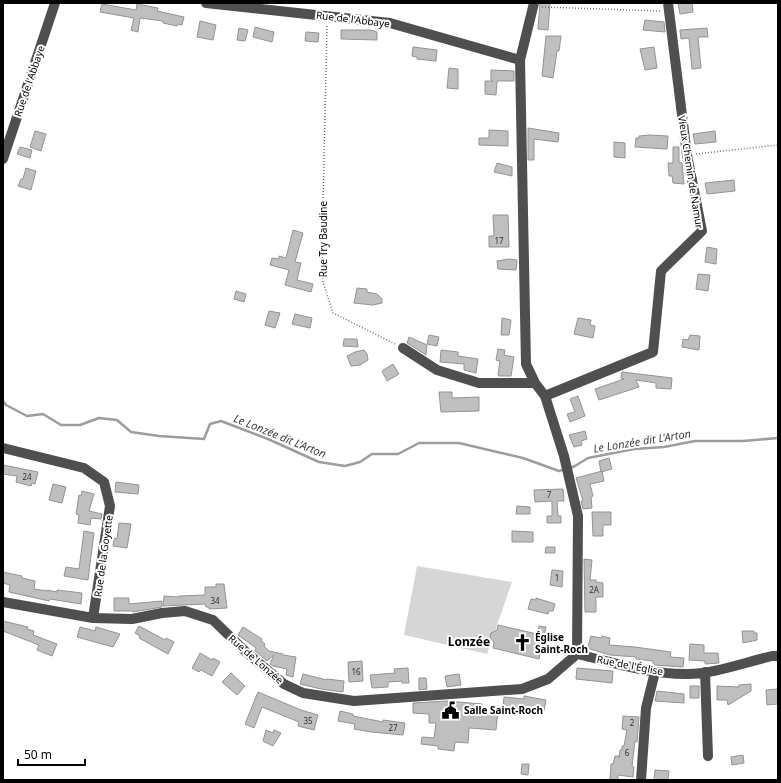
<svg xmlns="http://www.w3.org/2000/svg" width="781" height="783" font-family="'Noto Sans',sans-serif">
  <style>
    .green { fill: #d6d6d6 }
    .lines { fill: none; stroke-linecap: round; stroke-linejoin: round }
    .stream { stroke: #9d9d9d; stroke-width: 2.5 }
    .building { fill: #bfbfbf; stroke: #939393 }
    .path { stroke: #717171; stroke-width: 1.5; stroke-dasharray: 1 2; stroke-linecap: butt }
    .minor { stroke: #4f4f4f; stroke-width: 10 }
    .labels { text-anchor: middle; stroke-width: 4; stroke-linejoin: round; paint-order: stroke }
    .number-label { font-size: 8px; fill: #303030 }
    .street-label { font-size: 10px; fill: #000; stroke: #fff }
    .poi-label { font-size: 10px; font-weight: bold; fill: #000; stroke: #fff; text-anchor: start }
    .water-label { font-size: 11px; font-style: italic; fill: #3e3e3e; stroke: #fff }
    .quarter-label { font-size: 12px; font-weight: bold; fill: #000; stroke: #fff }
  </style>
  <rect width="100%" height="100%" fill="#fff"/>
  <path class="green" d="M417 566 512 582 487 654 404 635Z"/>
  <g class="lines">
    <path class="stream" d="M3 401 6 405 27 416 43 414 61 425H80L99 418 117 420 131 432 159 436 204 439 210 424 221 421 268 439 319 462 345 466 360 462 372 454H398L419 443H459L523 458 559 471 565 469
      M570 468 575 466 588 458 634 449 664 447 695 441H743L778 438"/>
  </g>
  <path class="building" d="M540 3H550L548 30 538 29Z
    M678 3H692L693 12 680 14Z
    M102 4 136 10 137 4 158 8 157 11 184 17 182 25 178 24 177 26 163 23V21L140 18 138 32 131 30 134 18 100 12Z
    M645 20 664 22 665 32 643 30Z
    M200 21 216 25 213 40 197 37Z
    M255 27 274 32 272 42 253 37Z
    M239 28 248 30 245 41 237 40Z
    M707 28 708 37H698L701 68 692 69 689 38 681 39 680 30Z
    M341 30H371L377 32V40L341 39Z
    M306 32 319 33 318 42 305 41Z
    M546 36H561L559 51H557L553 78 542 76Z
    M413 47 437 50 436 61 417 59V57L412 56Z
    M654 47 657 68 645 70 640 49Z
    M449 68 458 69V89L447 88Z
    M491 70 514 71V81H497L496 95 485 94V81H493L491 80Z
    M528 128 559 133 558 142 534 139V160H528Z
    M489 130 508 131V146L479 145V138H489Z
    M35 131 46 134 41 151 30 147Z
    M715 131 716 142 695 144 693 134Z
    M649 135 668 136 667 149 635 147 636 138H639V136Z
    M614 142 625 143V158L614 157Z
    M20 147 32 150 30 158 17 154Z
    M673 147H679V162L682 163 684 184 673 183 672 176H669L668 163H673Z
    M497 163 512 167V176L494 172Z
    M26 168 36 171 31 190 18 186 21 179H23Z
    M734 180 735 191 707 194 705 183Z
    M493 215H508L509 247H489V236H494Z
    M293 230 303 233 295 262 301 263 297 280 313 284 311 292 285 285 289 270 270 265 272 258 279 259V256L286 258Z
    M707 247 717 249 716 264 705 262Z
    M509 259 517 260 516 270 498 269 497 261Z
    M698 274 710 275 708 291 696 289Z
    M357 288 367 289V292L377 294 382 299V303L373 305 354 303Z
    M236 291 246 294 244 302 234 299Z
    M269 311 280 313 275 328 265 325Z
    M295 314 312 318 310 328 292 324Z
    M502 318 511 320 509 335H501Z
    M578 318 591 320 590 325 595 326 593 338 574 334Z
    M429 335 439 337 437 346 427 344Z
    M690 335 700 336 699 350 682 347 683 339 688 340Z
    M409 337 427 345 426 355 407 343Z
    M344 339H357L358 347 343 346Z
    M498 349 505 350 504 355 514 357 511 376H499L498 375 500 361 496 360Z
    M364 350 367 354 368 360 360 365 351 366 347 356 355 352Z
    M441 350 458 352V356L478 359 476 373 464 370V364L440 362Z
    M393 364 399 374 387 381 382 371Z
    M622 372 672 378 671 389 656 388V383L636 380 639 387 599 400 595 389 624 379 621 378Z
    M439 392H452V398L479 397V411L441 412Z
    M578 396 585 416 570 422 567 414 575 412 570 399Z
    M585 431 587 439 581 441 582 445 574 447 569 435Z
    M609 458 612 469 601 472 599 461Z
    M3 465 38 472 35 484 32 483 31 486 16 482 17 476 3 474Z
    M602 471 604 481 590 484 593 496 591 497 592 508 583 509 581 501H583L576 478Z
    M116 482 139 485 138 494 115 492Z
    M53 484 66 487 62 503 49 500Z
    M563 489 564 501H557L558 516H561V523H547V516H552V501L535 502 534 490Z
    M82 491 94 494 89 511 102 514 101 519 91 518 90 525 78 523 79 515 76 514 79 495 81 496Z
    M517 506 530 507V514H516Z
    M592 512H611V525H603V536H593Z
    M119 523 131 524 127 548 113 546 114 538 117 539Z
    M84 531 94 533 88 580 64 576 66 567 79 569Z
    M512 531 533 532V542H512Z
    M546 547H555V553H545Z
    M584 559 592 560 590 580H596V582L603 583V597H596V612H585Z
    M552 570 563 571 562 587 550 585Z
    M3 572 22 576V578L35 581 34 589 47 591V590L57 592V590L82 593 81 604 50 599 49 601 9 592 10 585 3 583Z
    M216 584H224L227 608 209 609V607H206L205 604 163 606 164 596 179 597V596L205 595V587H216Z
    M114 598H129V604L162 601V607L133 612 132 611H114Z
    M536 598 555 604 553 611H549L548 614 528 609 531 599 536 600Z
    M3 621 28 627 27 629 34 631 33 635 57 644 52 656 37 650 39 645 3 631Z
    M498 625 537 634 539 626 546 627 539 659 493 648 494 642 490 638 491 633 497 630Z
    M139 626 165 640 166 638 174 642 168 654 139 638 140 636 135 633Z
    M80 627 95 631 96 627 120 634 113 647 77 637Z
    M243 627 262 639 261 641 265 644 264 646 269 651 283 654V655L296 657 293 677 286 675 287 669 273 666 270 664 274 655 267 661 255 651 256 648 238 635Z
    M742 631H754V633H757V640L743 643Z
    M591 636 601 638 602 636 610 638 609 645 635 647 671 652 670 657 684 658 683 667 653 665V661L636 659V657L610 655 590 649 588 646Z
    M690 644 704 645V653H718L719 663 705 664V661L689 660Z
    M200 653 212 660 213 658 220 662 212 676 201 670 199 672 192 668Z
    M362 661 363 681 349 682 348 662Z
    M408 668 409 683H402V681L388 682V687L372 688 370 675 395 673 394 669Z
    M577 668 613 671 612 683 576 679Z
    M231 673 245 686 237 695 222 682Z
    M303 674 327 680V679L344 681 343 692 321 689 300 684Z
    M459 674 461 685 447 687 445 676Z
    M419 678H426L427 689 419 690Z
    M751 684V691L728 705 727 700H717V686L739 687V685Z
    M690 686H699V698H690Z
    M778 689V704L767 705 766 690Z
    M657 691 684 694V703L655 701Z
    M258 692 301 710 318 715 314 730 298 726 299 722 262 707 254 728 245 724Z
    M524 696 546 700 544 711 518 707V709L503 707 504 697 524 699Z
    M447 701 482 704V709L498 710 496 730 469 728 468 743 455 742 454 751 438 749V746L421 744 422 737 434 738 436 723H429V714L413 713V703Z
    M340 711 353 714V716L383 722V720L405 723 403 735 371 732 354 729 355 724 338 721Z
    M623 716 639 717 637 742 635 741 632 766 634 767 633 777 618 775V780H614L610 779 611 764H613L615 756H619V758L620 750H622V746H624L627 730 622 729Z
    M266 730 273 733 274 730 281 733 273 746 263 741Z
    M743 755 744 763 732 765 731 757Z
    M522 764H529L528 775 521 774Z
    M655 770 669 771 668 780H654Z"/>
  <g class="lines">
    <path class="path" d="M542 7 660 11
      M327 26 322 247 323 282 333 313 395 344
      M696 154 778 145"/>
    <path class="minor" d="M206 3 390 23 520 60
      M534 3 520 60 526 364 535 383 545 396 564 456 578 516 577 654
      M3 159 55 3
      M403 348 437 370 479 383H535
      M545 396 653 352 661 271 702 231 687 155 668 3
      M3 448 84 468 104 482 110 506 93 618
      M3 602 93 618 132 619 162 613 185 611 213 620 246 652 284 684 303 693 354 701 522 689 548 679 577 654
      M577 654C612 662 648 674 685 674 711 675 746 662 772 656H778
      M705 672 708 756
      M641 780 646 708 655 672"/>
  </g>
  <defs>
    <symbol id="church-bare" viewBox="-9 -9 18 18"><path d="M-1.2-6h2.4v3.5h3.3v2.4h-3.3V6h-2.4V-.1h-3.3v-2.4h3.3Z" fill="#000" stroke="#fff" stroke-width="2.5" paint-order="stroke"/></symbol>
    <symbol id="civic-bare" viewBox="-9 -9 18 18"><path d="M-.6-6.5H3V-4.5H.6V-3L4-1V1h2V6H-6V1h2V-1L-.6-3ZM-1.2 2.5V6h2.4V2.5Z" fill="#000" stroke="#fff" stroke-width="2.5" paint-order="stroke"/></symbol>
  </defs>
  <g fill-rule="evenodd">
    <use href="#church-bare" x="510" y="630" width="25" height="25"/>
    <use href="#civic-bare" x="438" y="698" width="25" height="25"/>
  </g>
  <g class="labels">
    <g class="number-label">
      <text x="499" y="244">17</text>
      <text x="27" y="480">24</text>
      <text x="549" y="498">7</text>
      <text x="557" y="581">1</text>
      <text x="594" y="593">2A</text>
      <text x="215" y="604">34</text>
      <text x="356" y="675">16</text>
      <text x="308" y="724">35</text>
      <text x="632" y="726">2</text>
      <text x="393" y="731">27</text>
      <text x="627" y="756">6</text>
    </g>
    <g class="street-label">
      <text transform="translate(353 19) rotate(7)" y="4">Rue de l'Abbaye</text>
      <text transform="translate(29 81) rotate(-71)" y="4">Rue de l'Abbaye</text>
      <text transform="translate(691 172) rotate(81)" y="4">Vieux Chemin de Namur</text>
      <text transform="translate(323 239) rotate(-90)" y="4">Rue Try Baudine</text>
      <text transform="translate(103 556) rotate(-82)" y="4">Rue de la Goyette</text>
      <text transform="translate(256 659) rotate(41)" y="4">Rue de Lonzée</text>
      <text transform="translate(630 665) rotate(11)" y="4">Rue de l'Église</text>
    </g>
    <g class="poi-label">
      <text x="535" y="641">Église<tspan x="535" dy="12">Saint-Roch</tspan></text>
      <text x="464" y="714">Salle Saint-Roch</text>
    </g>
    <g class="water-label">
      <text transform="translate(280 436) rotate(22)" y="4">Le Lonzée dit L'Arton</text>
      <text transform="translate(642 441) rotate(-9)" y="4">Le Lonzée dit L'Arton</text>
    </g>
    <g class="quarter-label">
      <text x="469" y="646">Lonzée</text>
    </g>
  </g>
  <rect width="781" height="783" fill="none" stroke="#000000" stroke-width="8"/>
  <path d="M18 759v6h67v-6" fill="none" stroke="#000000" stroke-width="2"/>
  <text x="24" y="759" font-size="12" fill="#000000" stroke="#ffffff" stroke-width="3" paint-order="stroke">50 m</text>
</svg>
